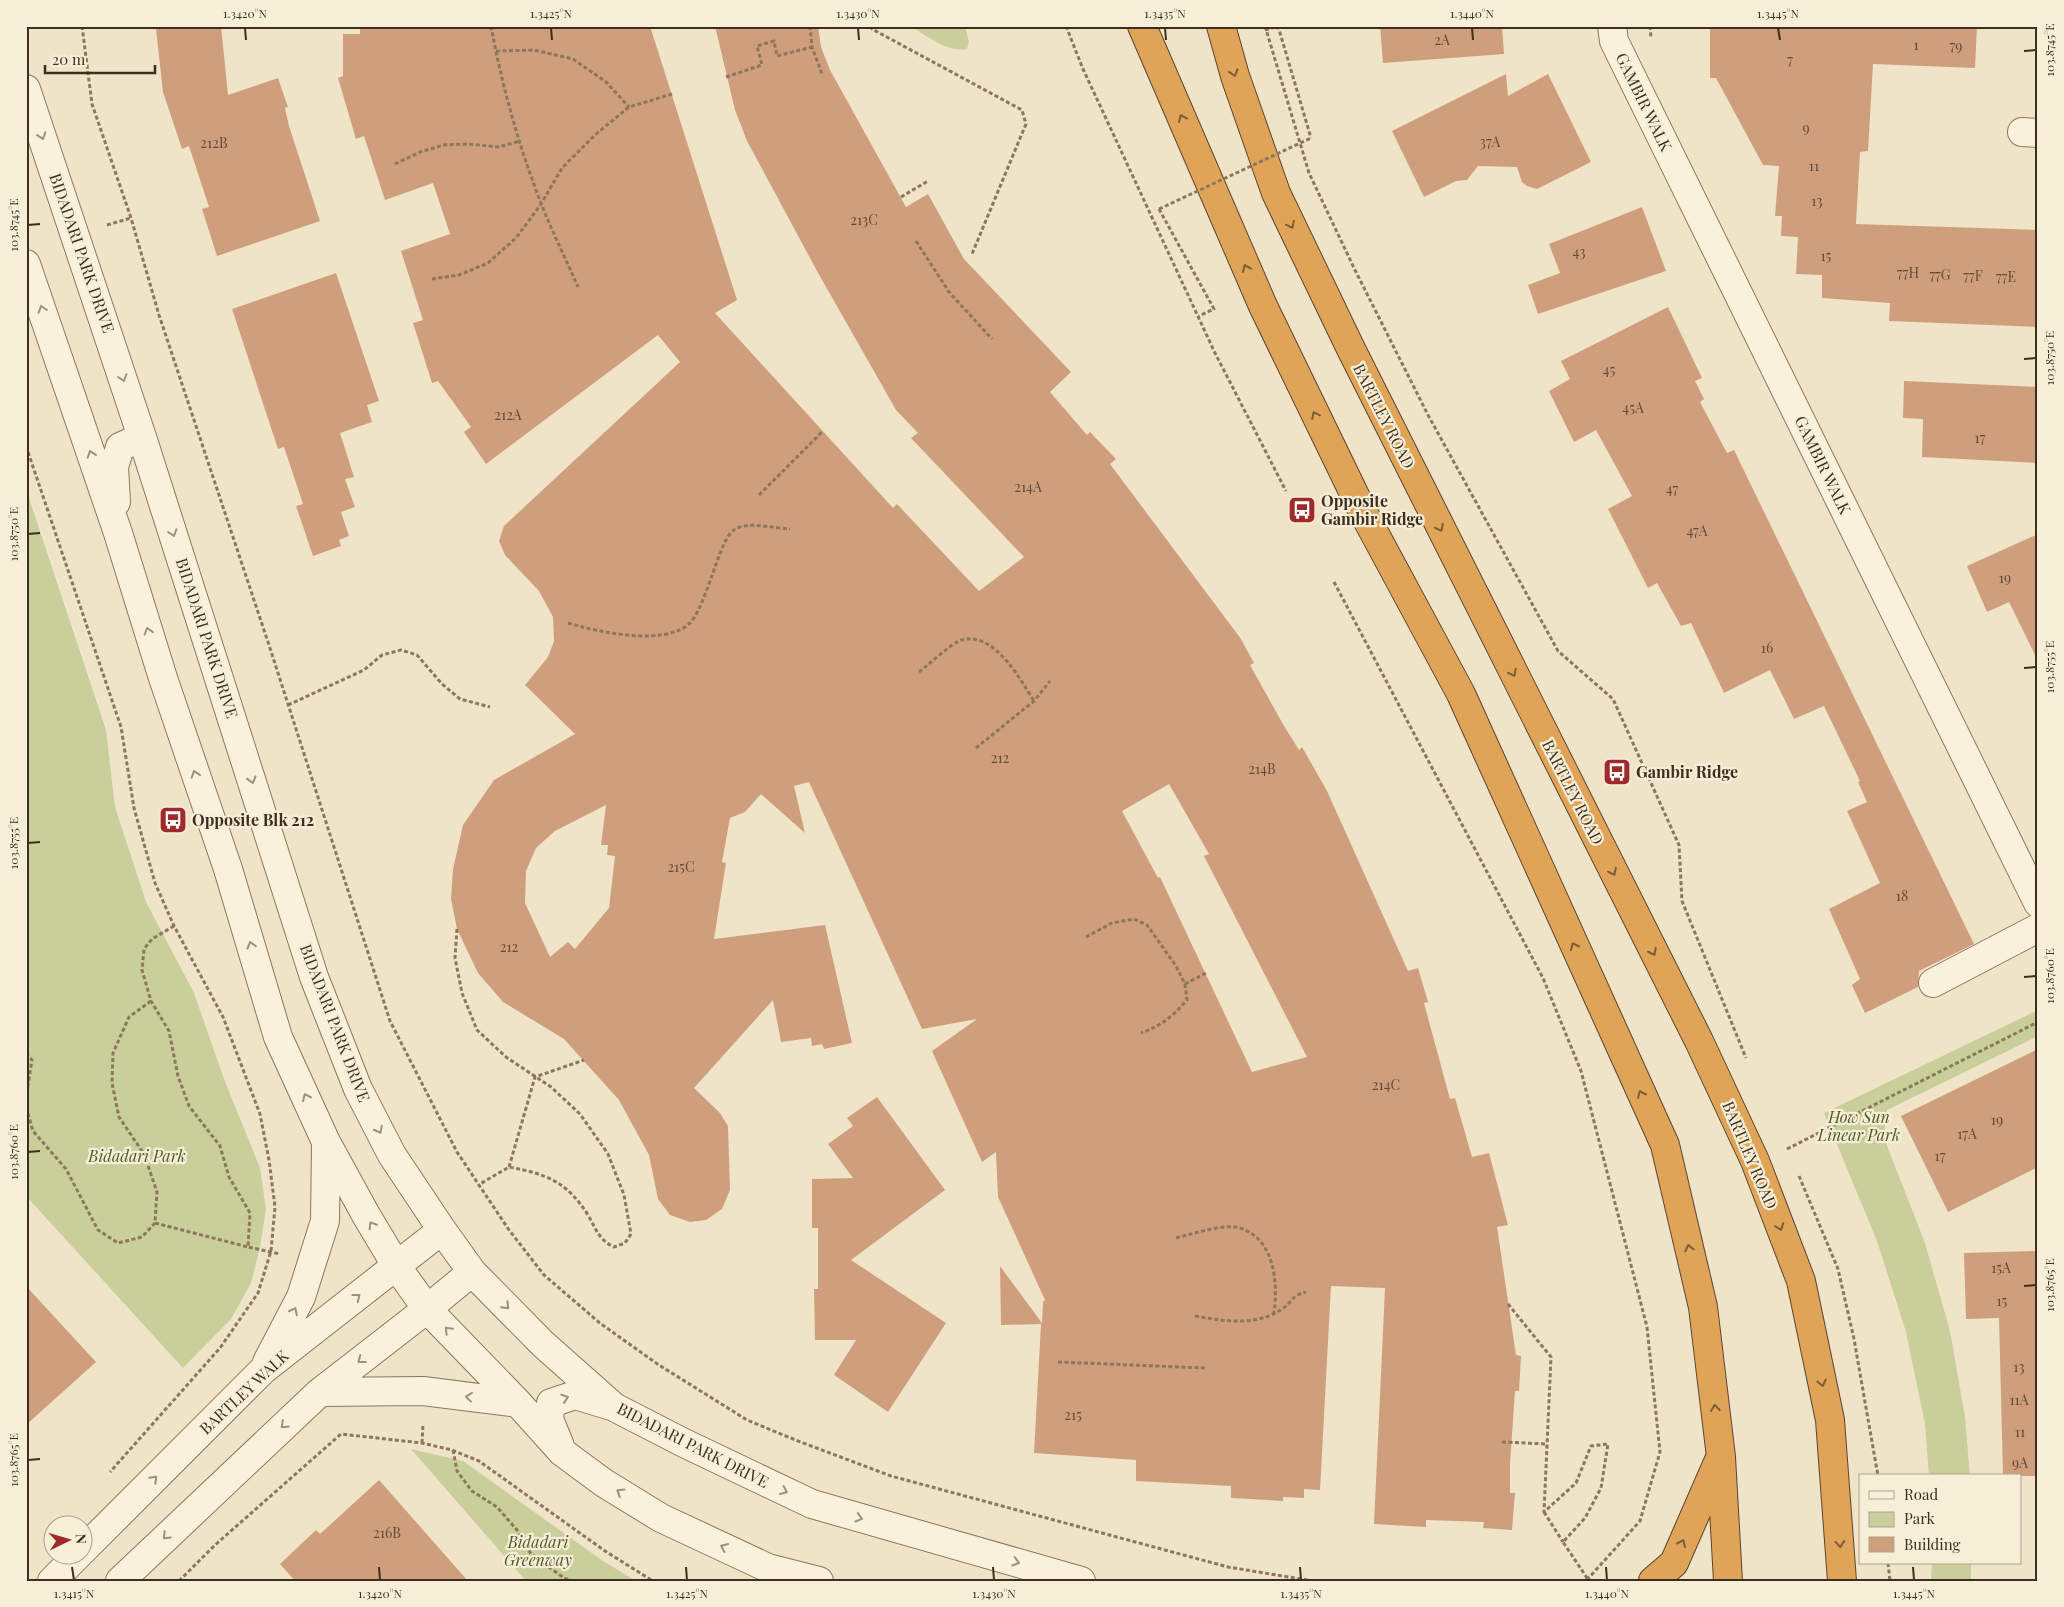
<svg xmlns="http://www.w3.org/2000/svg" width="2064" height="1607" font-family="'Playfair Display',serif">
  <style>
    .green { fill: #c9cf9b }
    .building { fill: #cf9f7d; fill-rule: evenodd }
    .lines { fill: none; stroke-linecap: round; stroke-linejoin: round }
    .minor-casing { stroke: #8d765c; stroke-width: 30 }
    .highway-casing { stroke: #5b4430; stroke-width: 30 }
    .path { stroke: #8d765c; stroke-width: 3; stroke-dasharray: 4 2.5; stroke-linecap: butt }
    .minor { stroke: #faf1dc; stroke-width: 28 }
    .highway { stroke: #e0a458; stroke-width: 28 }
    .path-bridge { stroke: #8d765c; stroke-width: 3; stroke-dasharray: 4 2.5; stroke-linecap: butt }
    .oneway { stroke: #7e5d36 }
    .oneway2 { stroke: #9c907e }
    .ticks { fill: none; stroke: #3d2e20; stroke-width: 2 }
    .labels { text-anchor: middle; stroke-width: 4.5; stroke-linejoin: round; paint-order: stroke }
    .number-label { font-size: 14px; fill: #624a37 }
    .street-label { font-size: 16px; fill: #3d2e20; stroke: #f7eed8 }
    .poi-label { font-size: 16px; font-weight: bold; fill: #3d2e20; stroke: #f7eed8; text-anchor: start }
    .park-label { font-size: 16px; font-style: italic; fill: #4d5a26; stroke: #f7eed8 }
    .neatline { fill: none; stroke: #3d2e20; stroke-width: 2 }
    .ticks-label { font-size: 12px; text-anchor: middle; fill: #3d2e20 }
  </style>
  <rect width="100%" height="100%" fill="#f0e4c8"/>
  <path class="green" d="M911 26H965L969 42 967 49C949 53 926 36 911 26Z
    M26 489 106 730 115 807 146 902 194 993 224 1079 260 1168 266 1209 260 1247 251 1283 231 1319 183 1368 26 1196Z
    M2038 1010V1036L1887 1110 1884 1138 1925 1243 1950 1331 1965 1417 1970 1476H1929L1925 1424 1906 1332 1877 1241 1824 1113Z
    M411 1449 463 1461 603 1561 636 1581H526Z
    M1932 1563H1971V1581H1931Z"/>
  <path class="building" d="M171 26H221L228 95 278 78 288 107 285 108 289 126 320 221 217 256 202 209 209 207 189 146 182 149 163 92 156 29Z
    M360 26H650L737 300 715 313 893 508 897 504 979 591 1024 557 911 438 918 433 896 410 817 271 747 141 735 110 715 26H818L821 47 830 70 906 207 928 194 964 259 1071 372 1050 392 1087 435 1090 432 1116 459 1110 464 1241 639 1254 663 1250 665 1284 726 1299 750 1302 747 1327 791 1408 971 1418 968 1428 1002 1424 1003 1450 1099 1455 1098 1472 1157 1489 1153 1508 1225 1497 1227 1516 1355 1521 1356 1519 1391H1515L1510 1464V1493H1515L1512 1530 1483 1528 1484 1522 1426 1520V1527L1374 1524 1385 1288 1331 1286 1320 1490 1304 1489V1498L1283 1497V1501L1231 1498V1486L1136 1481V1460L1034 1453 1041 1324 1001 1325 1000 1266 1042 1323 1043 1302 1045 1300 998 1197 996 1152 982 1162 932 1051 977 1019 922 1029 809 782 794 786 805 833 761 794 745 812 730 818 722 862 726 863 714 939 825 925 852 1043 824 1049 822 1044 812 1046 811 1038 781 1042 773 1000 694 1088 720 1113 728 1126 730 1190 722 1209 706 1220 690 1222 670 1215 658 1199 649 1155 619 1100 564 1039 503 1002 478 973 457 929 451 899 453 869 463 825 494 780 575 734 525 685 548 657 554 641 553 617 539 591 505 555 499 541 504 526 680 362 658 335 486 464 464 432 471 427 438 381 432 383 413 323 423 320 401 251 450 234 433 183 385 200 364 136 356 139 338 78 343 76V34H360ZM1169 784 1209 854 1204 856 1307 1057 1252 1072 1160 877 1158 878 1122 811ZM606 805 601 845H608L607 855 615 856 609 908 575 949 568 942 550 957 525 903 526 871 536 848 555 831Z
    M1380 26H1502L1504 54 1383 63Z
    M1710 26H1977L1975 68 1873 64 1868 151 1860 152 1856 224 2038 230V327L1889 321 1890 303 1822 298V275L1796 274 1798 237 1781 236 1782 216H1775L1779 166 1763 165 1716 78H1710Z
    M1506 74 1508 96 1548 74 1591 162 1537 189 1527 186 1522 182 1517 167 1478 166 1467 180 1456 181 1424 197 1392 131Z
    M1642 207 1666 271 1538 314 1528 285 1560 273 1549 244Z
    M336 273 379 401 367 405 372 422 340 433 354 477 345 479 355 507 341 512 349 536 339 540 341 546 313 556 296 506 303 504 284 447 278 449 232 309Z
    M1668 307 1702 378 1695 381 1704 399 1700 402 1727 453 1734 450 1974 944 1919 971 1918 987 1865 1013 1852 985 1860 979 1829 909 1880 883 1847 811 1867 802 1858 782 1860 781 1824 706 1794 719 1770 670 1724 693 1691 623 1681 626 1657 583 1648 588 1608 509 1632 496 1596 430 1574 442 1549 391 1570 379 1561 361Z
    M1904 381 2038 387V463L1922 457 1923 419 1903 418Z
    M2038 534V661L2009 602 1987 612 1967 566Z
    M2038 1049V1167L1948 1212 1901 1116Z
    M877 1097 945 1190 851 1260 946 1323 888 1412 834 1375 856 1340H815L814 1289H818V1228H812V1179L853 1178 828 1144 853 1126 847 1118Z
    M2038 1251V1476H2003L1999 1318 1966 1319 1964 1253Z
    M26 1286 96 1362 26 1425Z
    M379 1480 468 1581H295L280 1564 316 1530 320 1534Z"/>
  <g class="lines">
    <defs>
      <path id="minor" d="M1612 26 1614 41 2038 903
        M26 89 142 437 314 977 358 1089 392 1155 442 1230 472 1272 543 1344 614 1407 684 1443 812 1504 1081 1581
        M2022 132 2038 133
        M26 264 118 533 163 678 228 869 278 1037 326 1142 366 1215 397 1267 427 1309 518 1403 562 1452 604 1483 661 1518 768 1568 819 1581
        M116 502 114 467 120 447 142 437
        M1933 983 2038 928
        M267 1362 301 1297 325 1221 326 1145
        M320 1392 423 1391 518 1403
        M560 1446 549 1419 551 1403 575 1395 608 1405
        M82 1551 263 1370 442 1230
        M52 1581 79 1554
        M120 1581 320 1392 427 1309 472 1272"/>
      <path id="highway" d="M1142 26 1263 306 1363 512 1461 694 1665 1145 1703 1307 1721 1457 1728 1581
        M1221 26 1235 76 1276 193 1351 349 1699 1041 1755 1161 1801 1281 1830 1420 1842 1581
        M1653 1581 1674 1563 1719 1460"/>
    </defs>
    <use href="#minor" class="minor-casing"/>
    <use href="#highway" class="highway-casing"/>
    <path class="path" d="M82 26 92 104 131 218 159 315 269 645 390 1021 457 1152 509 1230 544 1275 601 1324 659 1365 747 1420 798 1441 891 1476 1228 1567 1313 1581
      M491 26C502 86 519 147 541 203 552 232 566 259 578 287
      M810 26 812 47 822 74
      M874 26 872 29 1022 110 1026 124 972 254
      M1066 26 1083 69 1215 353 1286 491
      M1265 26 1309 173 1355 270 1428 415 1558 651 1613 699 1679 845 1682 901 1746 1058
      M1650 26 1651 38
      M1265 30 1278 26 1311 138
      M496 51 534 50 573 59 606 82 629 107
      M726 77 762 65 757 46 774 41 777 56 812 47
      M395 164 420 152 444 145 468 144 499 147 520 141
      M901 197 928 181
      M1159 209 1214 309 1199 316
      M107 225 131 218
      M916 241 949 292 992 339
      M432 279 459 275 488 263 516 238 541 204 562 168 596 134 629 107 672 94
      M26 446 121 727 134 808 155 883 174 926 223 1017 260 1114 269 1160 275 1207 271 1251 258 1293 220 1348 110 1472
      M759 495 823 431
      M1334 582 1543 978 1581 1071 1647 1327 1660 1452 1640 1521 1586 1581
      M568 623C598 632 665 647 690 623 701 612 713 571 719 556 723 547 727 533 737 528 752 522 774 528 790 529
      M919 672C928 665 953 642 962 640 994 631 1020 679 1034 701
      M288 705 364 670 382 655 401 650 417 655 442 684 460 699 490 707
      M976 748 1034 701 1050 681
      M174 926 152 939 144 949 142 970 151 1001 169 1031 178 1076 189 1106 220 1146 229 1177 250 1213 248 1247 280 1254
      M457 929 455 958 462 993 477 1030 506 1057 551 1087 580 1114 608 1154 624 1195 631 1234 625 1243 614 1247C599 1240 596 1229 588 1215 567 1182 547 1174 509 1167L480 1184
      M1086 937 1112 923 1134 919 1147 925 1176 966 1185 984 1187 1000C1173 1016 1161 1026 1141 1033
      M1185 984 1206 973
      M26 1053 32 1060 26 1097
      M26 1107 33 1131 66 1169 98 1230 118 1243 142 1237 155 1223 157 1192 144 1154 119 1117 112 1083 113 1053 129 1017 151 1001
      M1787 1149 2038 1022
      M509 1167 535 1077 584 1060
      M1799 1176 1838 1269 1854 1339 1878 1476
      M155 1223 248 1247
      M1176 1238C1192 1234 1225 1223 1240 1228 1275 1239 1278 1283 1274 1313
      M1508 1304 1551 1357 1544 1512 1576 1483 1591 1446 1608 1444 1601 1488 1585 1518 1563 1542 1589 1581
      M1195 1316C1225 1321 1255 1327 1282 1309 1293 1302 1290 1296 1306 1292
      M1058 1362 1206 1368
      M1502 1442 1547 1444
      M422 1443 423 1424
      M453 1450 457 1471 472 1491 497 1507 517 1530 531 1554 564 1578 573 1581
      M1544 1512 1563 1542
      M1888 1563 1890 1581
      M179 1581 215 1545 341 1434 422 1443 452 1450 479 1461 605 1551 653 1581"/>
    <use href="#minor" class="minor"/>
    <use href="#highway" class="highway"/>
    <path class="path-bridge" d="M1159 209 1311 138"/>
  </g>
  <defs><path id="oneway-chevron" d="M-2-3.5L2.5 0L-2 3.5" fill="none" stroke-width="1.6" stroke-linecap="round" stroke-linejoin="round" transform="scale(1.25)"/></defs>
  <g class="oneway">
    <use href="#oneway-chevron" transform="translate(1234 73) rotate(73)"/>
    <use href="#oneway-chevron" transform="translate(1182 118) rotate(-113)"/>
    <use href="#oneway-chevron" transform="translate(1291 225) rotate(64)"/>
    <use href="#oneway-chevron" transform="translate(1246 268) rotate(-113)"/>
    <use href="#oneway-chevron" transform="translate(1315 415) rotate(-116)"/>
    <use href="#oneway-chevron" transform="translate(1440 528) rotate(63)"/>
    <use href="#oneway-chevron" transform="translate(1513 673) rotate(63)"/>
    <use href="#oneway-chevron" transform="translate(1613 872) rotate(64)"/>
    <use href="#oneway-chevron" transform="translate(1574 946) rotate(-114)"/>
    <use href="#oneway-chevron" transform="translate(1653 952) rotate(63)"/>
    <use href="#oneway-chevron" transform="translate(1641 1094) rotate(-114)"/>
    <use href="#oneway-chevron" transform="translate(1780 1227) rotate(69)"/>
    <use href="#oneway-chevron" transform="translate(1689 1248) rotate(-103)"/>
    <use href="#oneway-chevron" transform="translate(1822 1383) rotate(78)"/>
    <use href="#oneway-chevron" transform="translate(1715 1408) rotate(-97)"/>
    <use href="#oneway-chevron" transform="translate(1682 1543) rotate(-66)"/>
    <use href="#oneway-chevron" transform="translate(1840 1544) rotate(85)"/>
  </g>
  <g class="oneway2">
    <use href="#oneway-chevron" transform="translate(42 136) rotate(71)"/>
    <use href="#oneway-chevron" transform="translate(42 309) rotate(-108)"/>
    <use href="#oneway-chevron" transform="translate(123 378) rotate(72)"/>
    <use href="#oneway-chevron" transform="translate(91 454) rotate(-109)"/>
    <use href="#oneway-chevron" transform="translate(173 533) rotate(72)"/>
    <use href="#oneway-chevron" transform="translate(148 631) rotate(-107)"/>
    <use href="#oneway-chevron" transform="translate(195 774) rotate(-109)"/>
    <use href="#oneway-chevron" transform="translate(252 780) rotate(73)"/>
    <use href="#oneway-chevron" transform="translate(251 945) rotate(-106)"/>
    <use href="#oneway-chevron" transform="translate(306 1097) rotate(-115)"/>
    <use href="#oneway-chevron" transform="translate(379 1130) rotate(63)"/>
    <use href="#oneway-chevron" transform="translate(372 1225) rotate(-122)"/>
    <use href="#oneway-chevron" transform="translate(357 1297) rotate(-38)"/>
    <use href="#oneway-chevron" transform="translate(506 1306) rotate(46)"/>
    <use href="#oneway-chevron" transform="translate(294 1311) rotate(-63)"/>
    <use href="#oneway-chevron" transform="translate(448 1330) rotate(-134)"/>
    <use href="#oneway-chevron" transform="translate(361 1360) rotate(142)"/>
    <use href="#oneway-chevron" transform="translate(469 1397) rotate(-173)"/>
    <use href="#oneway-chevron" transform="translate(565 1398) rotate(-18)"/>
    <use href="#oneway-chevron" transform="translate(284 1425) rotate(137)"/>
    <use href="#oneway-chevron" transform="translate(154 1479) rotate(-45)"/>
    <use href="#oneway-chevron" transform="translate(784 1491) rotate(25)"/>
    <use href="#oneway-chevron" transform="translate(620 1492) rotate(-148)"/>
    <use href="#oneway-chevron" transform="translate(859 1518) rotate(16)"/>
    <use href="#oneway-chevron" transform="translate(166 1536) rotate(136)"/>
    <use href="#oneway-chevron" transform="translate(724 1547) rotate(-155)"/>
    <use href="#oneway-chevron" transform="translate(1016 1562) rotate(16)"/>
  </g>
  <path class="ticks" d="M245 28 246 40M551 28 552 40M858 28 859 40M1165 28 1166 40M1472 28 1473 40M1778 28 1780 40M2024 51 2036 50M28 225 40 224M2024 359 2036 358M28 534 40 533M2024 668 2036 667M28 843 40 842M2024 977 2036 976M28 1152 40 1151M2024 1286 2036 1285M28 1460 40 1459M72 1567 74 1580M379 1567 380 1580M686 1567 687 1580M993 1567 994 1580M1300 1567 1301 1580M1606 1567 1607 1580M1913 1567 1914 1580"/>
  <defs>
    <symbol id="bus-square" viewBox="-11 -11 22 22"><rect x="-9" y="-9" width="18" height="18" rx="4" fill="#9e2a2b" stroke="#f7eed8"/><path d="M-5-6H5V4H4V6H2V4H-2V6H-4V4H-5ZM-3.5-4V0h7V-4ZM-3.5 1.2v1.5H-2V1.2ZM2 1.2v1.5H3.5V1.2Z" fill="#fff"/></symbol>
  </defs>
  <g fill-rule="evenodd">
    <use href="#bus-square" x="1286" y="494" width="32" height="32"/>
    <use href="#bus-square" x="1601" y="756" width="32" height="32"/>
    <use href="#bus-square" x="157" y="804" width="32" height="32"/>
  </g>
  <g class="labels">
    <g class="number-label">
      <text x="1442" y="45">2A</text>
      <text x="1916" y="50">1</text>
      <text x="1956" y="51">79</text>
      <text x="1790" y="65">7</text>
      <text x="1806" y="133">9</text>
      <text x="1490" y="147">37A</text>
      <text x="214" y="148">212B</text>
      <text x="1814" y="171">11</text>
      <text x="1817" y="206">13</text>
      <text x="864" y="225">213C</text>
      <text x="1579" y="257">43</text>
      <text x="1826" y="261">15</text>
      <text x="1908" y="278">77H</text>
      <text x="1940" y="280">77G</text>
      <text x="1973" y="281">77F</text>
      <text x="2006" y="282">77E</text>
      <text x="1609" y="375">45</text>
      <text x="1633" y="413">45A</text>
      <text x="508" y="420">212A</text>
      <text x="1980" y="443">17</text>
      <text x="1028" y="492">214A</text>
      <text x="1672" y="494">47</text>
      <text x="1697" y="536">47A</text>
      <text x="2005" y="583">19</text>
      <text x="1767" y="653">16</text>
      <text x="1000" y="763">212</text>
      <text x="1262" y="774">214B</text>
      <text x="681" y="872">215C</text>
      <text x="1902" y="901">18</text>
      <text x="509" y="952">212</text>
      <text x="1386" y="1090">214C</text>
      <text x="1997" y="1125">19</text>
      <text x="1967" y="1139">17A</text>
      <text x="1940" y="1161">17</text>
      <text x="2001" y="1273">15A</text>
      <text x="2002" y="1306">15</text>
      <text x="2019" y="1372">13</text>
      <text x="2019" y="1405">11A</text>
      <text x="1073" y="1420">215</text>
      <text x="2020" y="1437">11</text>
      <text x="2020" y="1468">9A</text>
      <text x="387" y="1538">216B</text>
    </g>
    <g class="street-label">
      <text transform="translate(1644 102) rotate(64)" y="6">GAMBIR WALK</text>
      <text transform="translate(82 253) rotate(71)" y="6">BIDADARI PARK DRIVE</text>
      <text transform="translate(1384 416) rotate(63)" y="6">BARTLEY ROAD</text>
      <text transform="translate(1823 465) rotate(64)" y="6">GAMBIR WALK</text>
      <text transform="translate(207 638) rotate(72)" y="6">BIDADARI PARK DRIVE</text>
      <text transform="translate(1573 792) rotate(63)" y="6">BARTLEY ROAD</text>
      <text transform="translate(335 1023) rotate(69)" y="6">BIDADARI PARK DRIVE</text>
      <text transform="translate(1750 1155) rotate(67)" y="6">BARTLEY ROAD</text>
      <text transform="translate(244 1392) rotate(-43)" y="6">BARTLEY WALK</text>
      <text transform="translate(693 1445) rotate(27)" y="6">BIDADARI PARK DRIVE</text>
    </g>
    <g class="poi-label">
      <text x="1321" y="507">Opposite<tspan x="1321" dy="18">Gambir Ridge</tspan></text>
      <text x="1636" y="778">Gambir Ridge</text>
      <text x="192" y="826">Opposite Blk 212</text>
    </g>
    <g class="park-label">
      <text x="1859" y="1123">How Sun<tspan x="1859" dy="18">Linear Park</tspan></text>
      <text x="137" y="1162">Bidadari Park</text>
      <text x="538" y="1548">Bidadari<tspan x="538" dy="18">Greenway</tspan></text>
    </g>
  </g>
  <rect width="2064" height="1607" fill="none" stroke="#f7eed8" stroke-width="55"/>
  <rect x="1859" y="1474" width="162" height="90" fill="#f7eed8" stroke="#ada18e"/>
  <rect x="1869" y="1491" width="25" height="8" fill="#faf1dc" stroke="#ada18e"/>
  <text x="1904" y="1500" font-size="15" fill="#3d2e20">Road</text>
  <rect x="1869" y="1512" width="25" height="15" fill="#c9cf9b" stroke="#ada18e"/>
  <text x="1904" y="1524" font-size="15" fill="#3d2e20">Park</text>
  <rect x="1869" y="1537" width="25" height="15" fill="#cf9f7d" stroke="#ada18e"/>
  <text x="1904" y="1550" font-size="15" fill="#3d2e20">Building</text>
  <g transform="translate(68 1540) rotate(85)"><circle r="24" fill="#f7eed8" stroke="#ada18e"/>
  <path d="M0-4L9 19L0 12L-9 19Z" fill="#9e2a2b"/>
  <text y="-8" font-size="14" font-weight="bold" text-anchor="middle" fill="#3d2e20">N</text>
  </g>
  <path d="M45 65v8h110v-8" fill="none" stroke="#3d2e20" stroke-width="2.5"/>
  <text x="52" y="65" font-size="15" fill="#3d2e20" stroke="#f7eed8" stroke-width="4" paint-order="stroke">20 m</text>
  <rect x="28" y="28" width="2008" height="1552" class="neatline"/>
  <g class="ticks-label">
    <text x="245" y="18">1.3420°N</text>
    <text x="551" y="18">1.3425°N</text>
    <text x="858" y="18">1.3430°N</text>
    <text x="1165" y="18">1.3435°N</text>
    <text x="1472" y="18">1.3440°N</text>
    <text x="1778" y="18">1.3445°N</text>
    <text transform="translate(2050 50) rotate(-90)" y="4">103.8745°E</text>
    <text transform="translate(14 225) rotate(-90)" y="4">103.8745°E</text>
    <text transform="translate(2050 358) rotate(-90)" y="4">103.8750°E</text>
    <text transform="translate(14 534) rotate(-90)" y="4">103.8750°E</text>
    <text transform="translate(2050 667) rotate(-90)" y="4">103.8755°E</text>
    <text transform="translate(14 843) rotate(-90)" y="4">103.8755°E</text>
    <text transform="translate(2050 976) rotate(-90)" y="4">103.8760°E</text>
    <text transform="translate(14 1152) rotate(-90)" y="4">103.8760°E</text>
    <text transform="translate(2050 1285) rotate(-90)" y="4">103.8765°E</text>
    <text transform="translate(14 1460) rotate(-90)" y="4">103.8765°E</text>
    <text x="74" y="1598">1.3415°N</text>
    <text x="380" y="1598">1.3420°N</text>
    <text x="687" y="1598">1.3425°N</text>
    <text x="994" y="1598">1.3430°N</text>
    <text x="1301" y="1598">1.3435°N</text>
    <text x="1607" y="1598">1.3440°N</text>
    <text x="1914" y="1598">1.3445°N</text>
  </g>
</svg>
